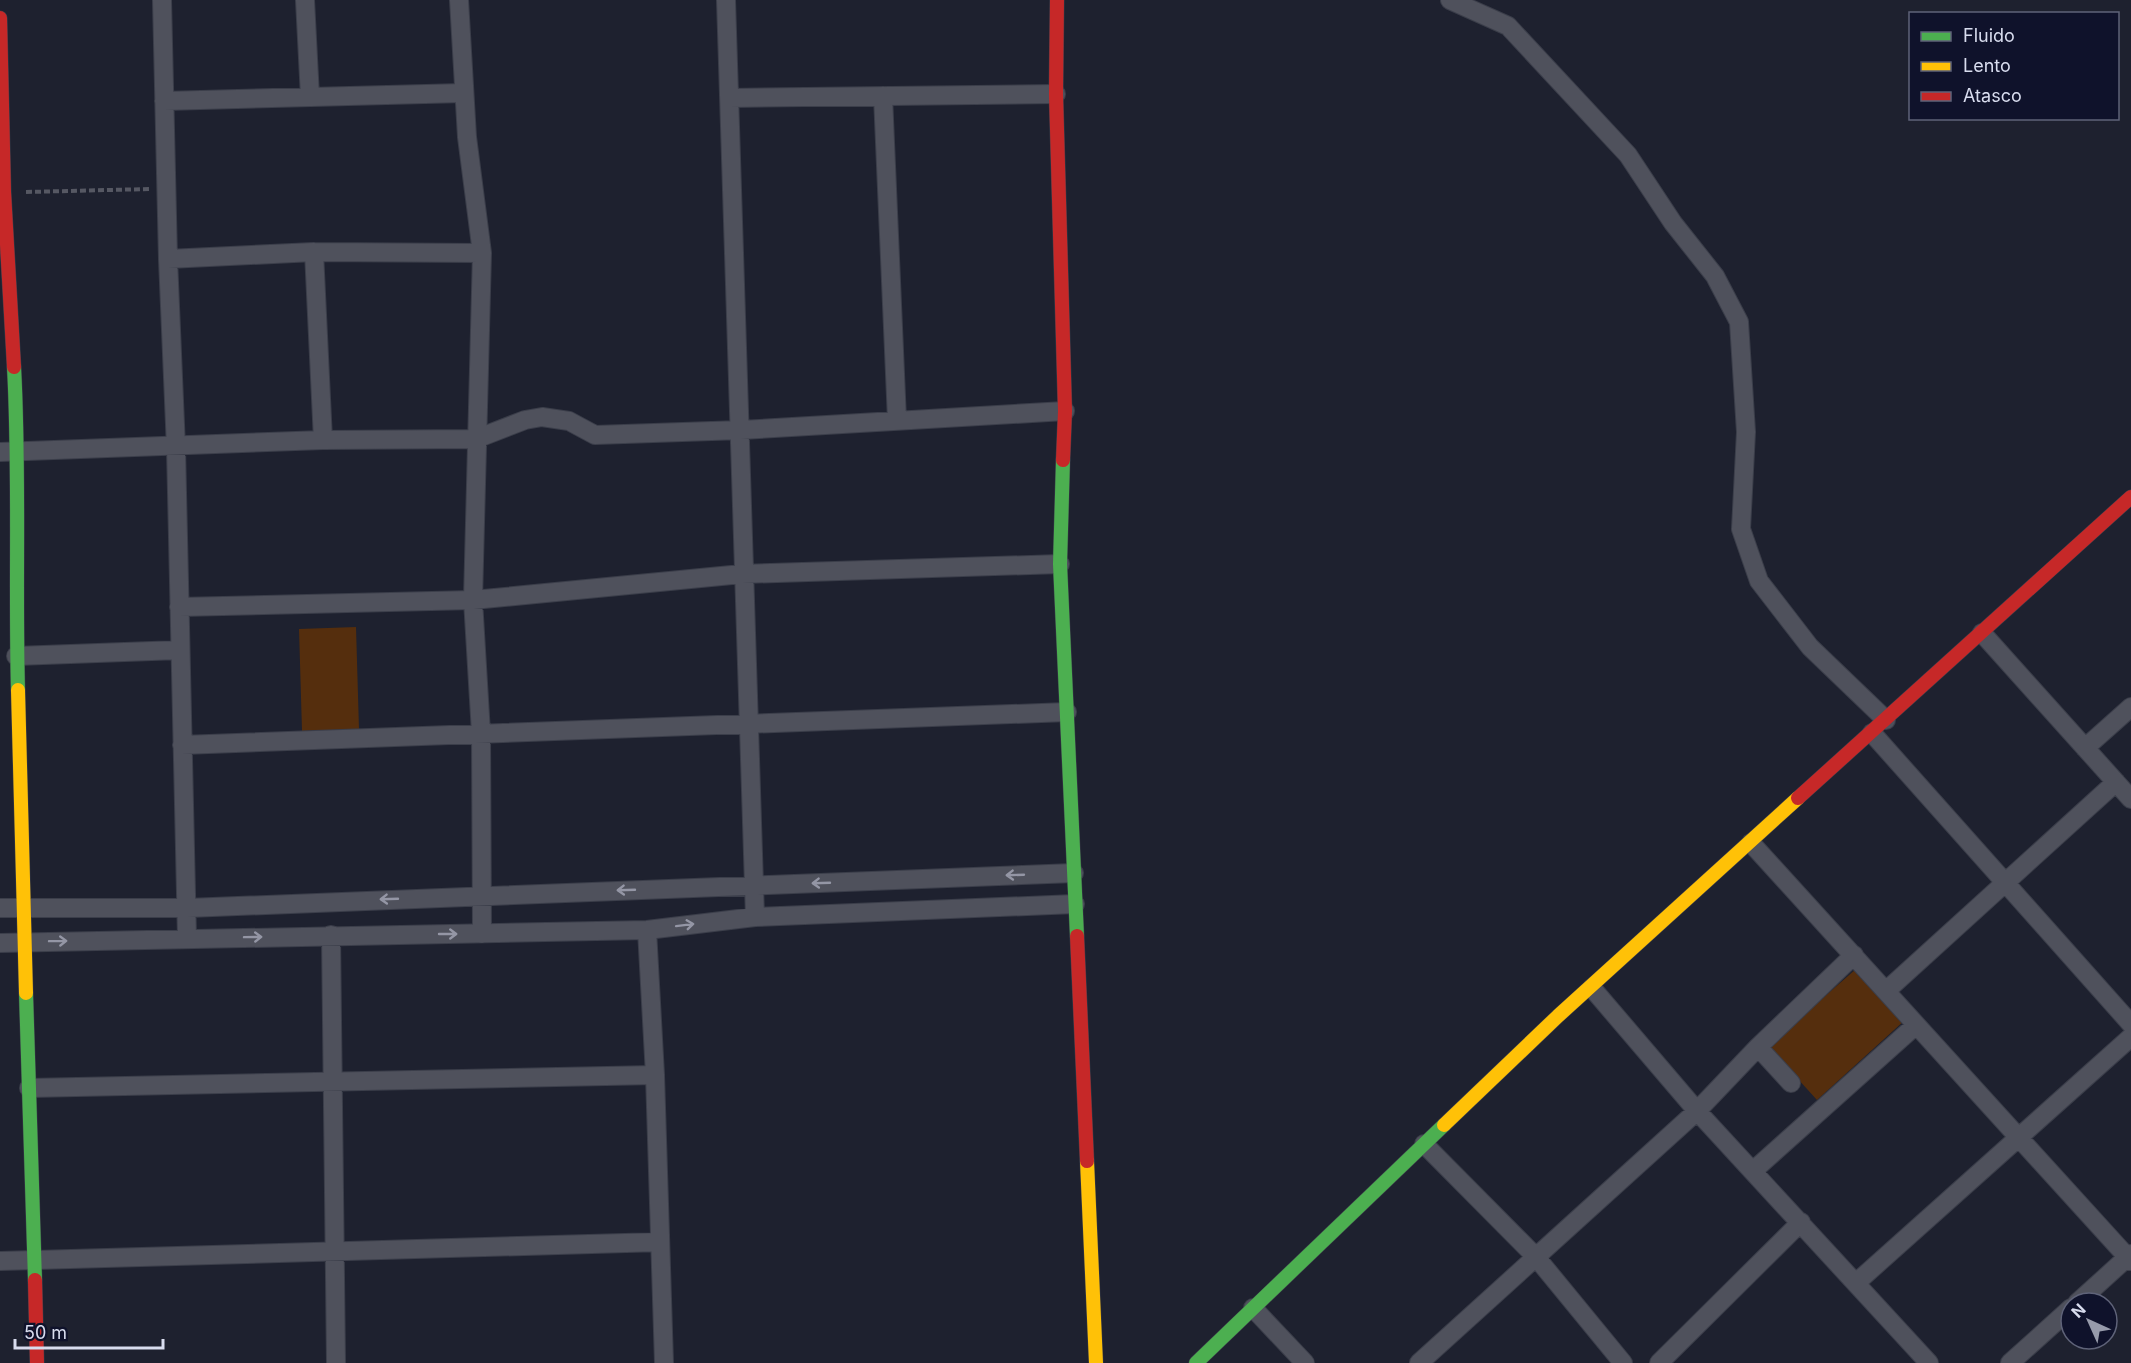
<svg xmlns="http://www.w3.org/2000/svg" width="2131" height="1363" font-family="Inter,sans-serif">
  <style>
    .green { fill: #552e0d }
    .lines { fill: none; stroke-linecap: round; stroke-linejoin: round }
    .street-casing { stroke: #3b3e4a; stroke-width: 20 }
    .fast-casing { stroke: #3b3e4a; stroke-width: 15 }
    .slow-casing { stroke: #3b3e4a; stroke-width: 15 }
    .jam-casing { stroke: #3b3e4a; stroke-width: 15 }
    .path { stroke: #565863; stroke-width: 4; stroke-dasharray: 6 3; stroke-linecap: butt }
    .street { stroke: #4f515c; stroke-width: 18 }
    .fast { stroke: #4caf50; stroke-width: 14 }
    .slow { stroke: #ffc107; stroke-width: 14 }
    .jam { stroke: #c62828; stroke-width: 14 }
    .oneway { stroke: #9496a5 }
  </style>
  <rect width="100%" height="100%" fill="#1e212f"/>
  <path class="green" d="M356 627 359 729 302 731 299 629Z
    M1856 969 1905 1020 1817 1100 1768 1046Z"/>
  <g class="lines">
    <defs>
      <path id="street" d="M162 0 168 259 176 448 187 938
        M305 0 310 97
        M459 0 467 137 482 253 473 600 481 733 482 934
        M726 0 755 917
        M1450 0 1508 26 1628 155 1673 223 1715 276 1739 322 1746 432 1741 529 1759 581 1810 647 1886 720
        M883 96 897 420
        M729 98 1056 94
        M164 101 463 93
        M314 252 323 440
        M168 259 314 252 482 253
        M0 452 323 440 476 439 525 420 542 417 569 421 595 435 741 430 1065 411
        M179 607 473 600 742 574 1060 564
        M1982 633 2131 799
        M16 656 179 650
        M1872 733 2131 1024
        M182 745 1067 712
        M2085 748 2131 707
        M1751 843 2131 1261
        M0 908H188L1074 873
        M647 930 655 1075 664 1363
        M331 935 336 1363
        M0 943 647 930 755 917 1075 904
        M1592 988 1697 1111 1929 1363
        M1886 991 2116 782
        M1758 1047 1791 1083
        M29 1088 655 1075
        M1424 1144 1536 1257 1623 1363
        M1754 1170 1916 1025
        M0 1261 660 1242
        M1857 1282 2131 1037
        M2077 1303 2131 1254
        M1253 1308 1305 1363
        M1419 1363 1697 1111 1758 1047 1854 955
        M1659 1363 1801 1222
        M2010 1363 2071 1308"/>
      <path id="fast" d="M14 367C20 474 15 582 18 690
        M1063 460 1060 564 1077 936
        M26 993 35 1280
        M1196 1363 1444 1125"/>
      <path id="slow" d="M18 690 26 993
        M1444 1125 1558 1016 1798 798
        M1087 1161 1096 1363"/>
      <path id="jam" d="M1057 0 1056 94 1065 411 1063 460
        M0 18 4 192 14 367
        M1798 798 2131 497
        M1077 936 1087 1161
        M35 1280 37 1363"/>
    </defs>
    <use href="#street" class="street-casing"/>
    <use href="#fast" class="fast-casing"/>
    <use href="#slow" class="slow-casing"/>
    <use href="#jam" class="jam-casing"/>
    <path class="path" d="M26 192 150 189"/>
    <use href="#street" class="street"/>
    <use href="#fast" class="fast"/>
    <use href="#slow" class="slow"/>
    <use href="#jam" class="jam"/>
  </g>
  <defs><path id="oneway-shaft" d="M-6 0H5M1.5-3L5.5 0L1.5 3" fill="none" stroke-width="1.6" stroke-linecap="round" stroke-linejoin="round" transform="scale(1.5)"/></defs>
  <g class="oneway">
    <use href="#oneway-shaft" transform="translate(1015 875) rotate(178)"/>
    <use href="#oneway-shaft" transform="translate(821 883) rotate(178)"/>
    <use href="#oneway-shaft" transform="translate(626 890) rotate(178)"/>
    <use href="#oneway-shaft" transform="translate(389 899) rotate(178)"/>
    <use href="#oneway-shaft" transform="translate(685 925) rotate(-7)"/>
    <use href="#oneway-shaft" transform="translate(448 934)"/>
    <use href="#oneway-shaft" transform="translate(253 937) rotate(-1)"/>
    <use href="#oneway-shaft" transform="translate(58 941) rotate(-1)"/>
  </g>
  <rect x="1909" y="12" width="210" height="108" fill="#0f122b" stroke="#5f6379" stroke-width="1.5"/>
  <rect x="1921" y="32" width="30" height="9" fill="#4caf50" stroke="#5f6379" stroke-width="1.5"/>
  <text x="1963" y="42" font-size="18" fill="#d8dcee">Fluido</text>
  <rect x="1921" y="62" width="30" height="9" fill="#ffc107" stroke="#5f6379" stroke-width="1.5"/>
  <text x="1963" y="72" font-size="18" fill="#d8dcee">Lento</text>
  <rect x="1921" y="92" width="30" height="9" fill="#c62828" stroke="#5f6379" stroke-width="1.5"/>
  <text x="1963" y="102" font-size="18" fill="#d8dcee">Atasco</text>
  <g transform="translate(2089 1321) rotate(315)"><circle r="28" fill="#0f122b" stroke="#5f6379" stroke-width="1.5"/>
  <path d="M0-4.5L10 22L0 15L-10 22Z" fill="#979bab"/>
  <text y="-9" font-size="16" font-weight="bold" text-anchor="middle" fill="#d8dcee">N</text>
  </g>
  <path d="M15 1339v9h148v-9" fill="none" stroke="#d8dcee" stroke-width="3"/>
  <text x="24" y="1339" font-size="18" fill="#d8dcee" stroke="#0f122b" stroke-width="4.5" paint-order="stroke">50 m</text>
</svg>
